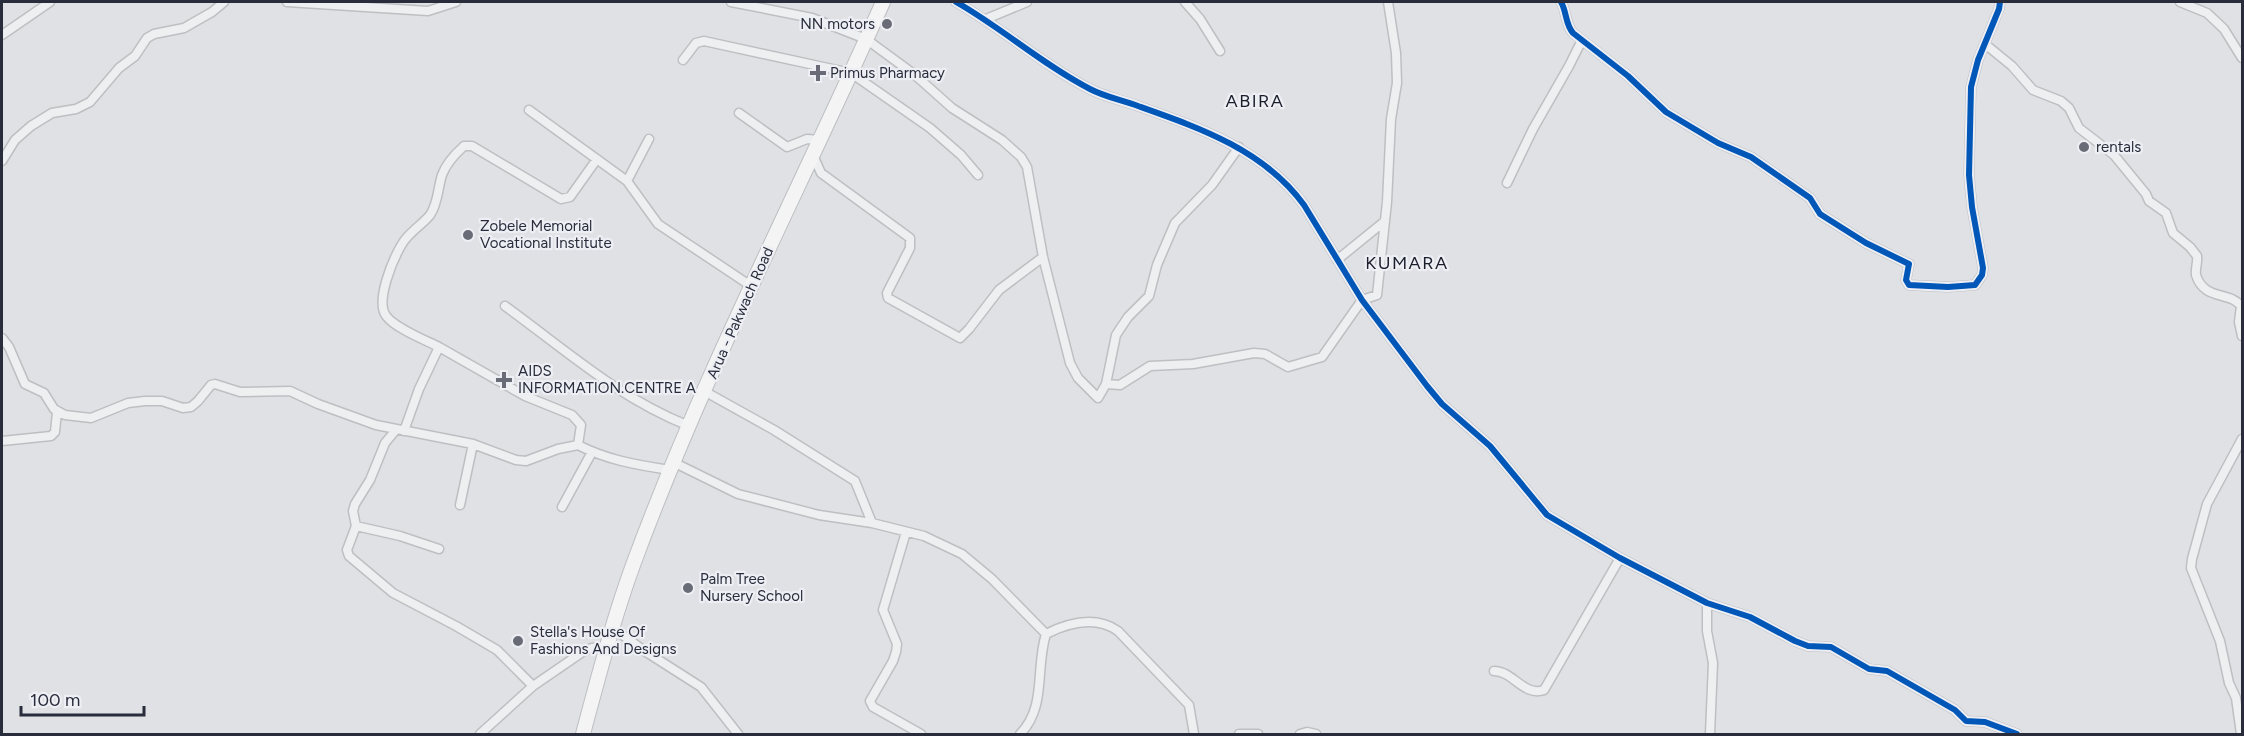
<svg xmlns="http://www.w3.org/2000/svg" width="2244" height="736" font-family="Figtree,sans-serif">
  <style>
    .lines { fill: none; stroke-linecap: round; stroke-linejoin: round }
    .street-casing { stroke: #bebfc2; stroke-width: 11 }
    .primary-casing { stroke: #bcbec1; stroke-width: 16 }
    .street { stroke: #eeeff1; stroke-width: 8 }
    .primary { stroke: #f4f4f4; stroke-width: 14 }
    .cycleway-casing { stroke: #edeff4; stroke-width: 10 }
    .cycleway { stroke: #0057b8; stroke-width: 6 }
    .poi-dot { fill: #696c76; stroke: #edeff4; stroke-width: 2 }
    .labels { text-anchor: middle; stroke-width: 4.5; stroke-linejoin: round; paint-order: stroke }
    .poi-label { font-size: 15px; fill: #292d3b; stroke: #edeff4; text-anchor: start }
    .street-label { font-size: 15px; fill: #292d3b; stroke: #edeff4 }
    .quarter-label { font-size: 18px; letter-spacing: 1.5px; fill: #1b1e2b; stroke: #edeff4 }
  </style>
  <rect width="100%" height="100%" fill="#e0e1e4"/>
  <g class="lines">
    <defs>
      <path id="street" d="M287 2 428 11 456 2
        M731 2 812 18 866 39 915 75 952 108 1002 140 1021 157 1027 167 1043 257 1070 363 1078 378 1098 398 1106 384 1116 335 1128 317 1149 296 1157 265 1175 223 1212 185 1239 147
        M956 2C1002 28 1043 65 1090 89 1105 97 1122 100 1138 106 1200 128 1264 150 1304 205L1362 300 1427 386 1442 404 1490 446 1547 515 1620 558 1707 603 1750 617 1795 641 1808 646 1831 647 1869 669 1887 671 1955 710 1966 721 1985 722 2017 734
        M1185 2 1200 19 1220 51
        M1561 2C1567 12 1565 24 1573 33L1628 76 1666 112 1718 143 1751 157 1810 198 1820 214 1866 243 1909 264 1906 280 1909 285 1948 287 1975 285 1982 275 1983 268 1972 207 1969 175 1971 87 1978 60 1999 9 2000 2
        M2180 2 2207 13 2224 29 2242 58
        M986 19 1027 2
        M2 35 50 2
        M1985 44 2012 66 2033 90 2061 101 2069 108 2079 128 2114 155 2146 194 2149 201 2166 213 2173 233 2190 247 2197 256C2198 262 2195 269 2196 275 2204 301 2230 291 2241 306L2239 322 2242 336
        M683 60 696 43 704 41 851 73 930 128 961 155 978 175
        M529 110 627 181 658 224 751 286
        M739 113 787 147 807 139 820 140
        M813 155 821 173 910 238V248L887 293 888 298 960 338 969 329 999 290 1043 257
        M2 161 15 140 31 126 52 113 76 109 90 102 119 68 135 56 147 38 154 34 184 28 212 12 224 2
        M627 181 649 139
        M1507 183 1533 129 1569 66 1582 40
        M1337 260 1385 221
        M505 306C567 351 617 397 689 426
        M2 338 9 347 25 384 44 393 54 409 65 415 91 418 128 403 145 401H162L183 408 191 407 198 401 211 385 215 384 240 392 290 391 318 404 376 425 473 444 516 460 526 461 558 449 578 445
        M439 347C425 340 397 329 387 317 374 303 393 259 402 244 409 232 422 225 430 215 438 204 438 187 442 175 446 164 455 154 464 146H472L561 199 570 197 597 159
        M1106 384 1120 385 1150 366 1193 364 1254 353 1265 354 1288 367 1322 357 1362 300 1377 295 1387 202 1391 119 1397 83 1396 53 1388 2
        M704 391 774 430 855 481 872 523
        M395 431 385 443 370 480 355 504 353 511 356 526 347 550 349 556 393 593 456 626 497 650 533 686 584 651 592 648 607 646
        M404 431 419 389 439 347 525 396 572 415 581 425 578 445C607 460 637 465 670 470
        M2 441 51 436 55 432 57 412
        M673 462 738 494 819 515 872 523 924 536 962 554 992 579 1046 634
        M460 505 473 444
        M562 507 592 452
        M356 526 400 536 439 549
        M906 532 883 610 897 644 896 652 893 661 870 701 873 707 921 734
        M1707 603V631L1713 663 1710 734
        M613 628 643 650 701 687 738 734
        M1494 671C1513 671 1524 697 1544 690L1620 558
        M480 734 533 686
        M1020 734C1047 707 1035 668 1046 634 1068 623 1095 615 1118 631L1189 705 1194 734
        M1239 734H1258
        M1300 734 1307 732 1316 734
        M2241 734 2236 698 2229 683 2220 641 2191 568 2192 559 2207 504 2242 439"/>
      <path id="primary" d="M583 734C598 678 613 620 633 565 704 372 800 189 883 2"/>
    </defs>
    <use href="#street" class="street-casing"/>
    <use href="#primary" class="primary-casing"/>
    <use href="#street" class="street"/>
    <use href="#primary" class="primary"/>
    <defs>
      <path id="cycleway" d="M956 2C1002 28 1043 65 1090 89 1105 97 1122 100 1138 106 1200 128 1264 150 1304 205L1362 300 1427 386 1442 404 1490 446 1547 515 1620 558 1707 603 1750 617 1795 641 1808 646 1831 647 1869 669 1887 671 1955 710 1966 721 1985 722 2017 734
        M1561 2C1567 12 1565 24 1573 33L1628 76 1666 112 1718 143 1751 157 1810 198 1820 214 1866 243 1909 264 1906 280 1909 285 1948 287 1975 285 1982 275 1983 268 1972 207 1969 175 1971 87 1978 60 1999 9 2000 2"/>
    </defs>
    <use href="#cycleway" class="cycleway-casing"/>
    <use href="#cycleway" class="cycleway"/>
  </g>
  <g class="poi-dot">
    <circle cx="887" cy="24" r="6"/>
    <path d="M815 64h6v6h6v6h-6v6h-6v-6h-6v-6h6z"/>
    <circle cx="2084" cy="147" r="6"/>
    <circle cx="468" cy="235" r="6"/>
    <path d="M501 371h6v6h6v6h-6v6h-6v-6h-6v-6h6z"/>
    <circle cx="688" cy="588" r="6"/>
    <circle cx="518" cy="641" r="6"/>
  </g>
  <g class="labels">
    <g class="poi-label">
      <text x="875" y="29" text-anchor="end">NN motors</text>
      <text x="830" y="78">Primus Pharmacy</text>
      <text x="2096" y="152">rentals</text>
      <text x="480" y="231">Zobele Memorial<tspan x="480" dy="17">Vocational Institute</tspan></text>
      <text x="518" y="376">AIDS<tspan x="518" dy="17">INFORMATION.CENTRE A</tspan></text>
      <text x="700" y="584">Palm Tree<tspan x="700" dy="17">Nursery School</tspan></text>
      <text x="530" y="637">Stella's House Of<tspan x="530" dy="17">Fashions And Designs</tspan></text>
    </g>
    <g class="street-label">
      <text transform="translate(740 313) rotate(-66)" y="5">Arua - Pakwach Road</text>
    </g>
    <g class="quarter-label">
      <text x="1255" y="107">ABIRA</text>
      <text x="1407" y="269">KUMARA</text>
    </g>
  </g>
  <rect width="2244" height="736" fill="none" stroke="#292d3b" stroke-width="6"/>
  <path d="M21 706v9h123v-9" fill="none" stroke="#292d3b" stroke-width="3"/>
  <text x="30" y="706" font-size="18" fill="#292d3b" stroke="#edeff4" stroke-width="4.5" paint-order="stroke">100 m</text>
</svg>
